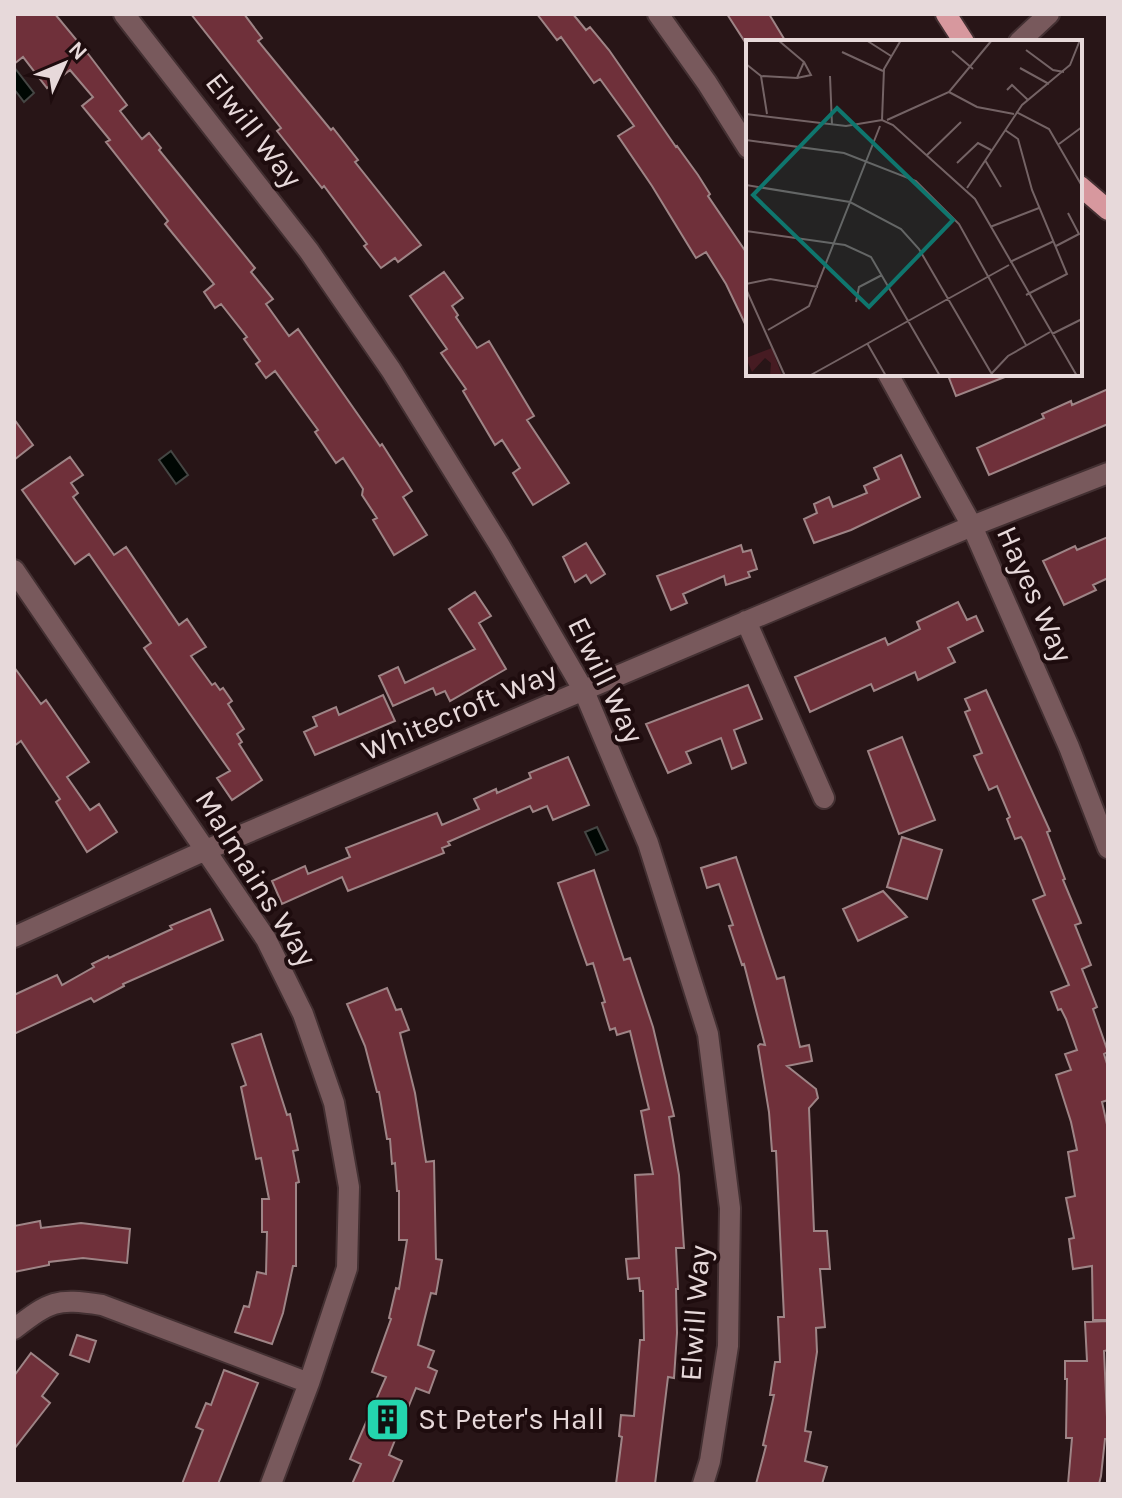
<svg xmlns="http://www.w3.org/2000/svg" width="1122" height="1498" font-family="Karla,sans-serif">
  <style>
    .water { fill: #000703; stroke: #454644; stroke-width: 2 }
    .building { fill: #6f303a; stroke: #9e8486; stroke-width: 2 }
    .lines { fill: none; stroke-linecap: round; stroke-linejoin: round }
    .minor-casing { stroke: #433032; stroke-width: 24 }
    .major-casing { stroke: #433032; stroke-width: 24 }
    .minor { stroke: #78595c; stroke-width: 20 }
    .major { stroke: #d7989e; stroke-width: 20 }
    .labels { text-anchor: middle; stroke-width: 8; stroke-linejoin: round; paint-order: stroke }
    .street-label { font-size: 30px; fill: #e7d9da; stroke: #1e0c0e }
    .poi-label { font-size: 30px; fill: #e7d9da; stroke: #1e0c0e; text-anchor: start }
    .inset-road { fill: none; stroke: #746365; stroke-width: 2 }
    .view { fill: #0f766e; fill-opacity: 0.15; stroke: #0f766e; stroke-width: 4 }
    .inset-edge { fill: none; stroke: #e7d9da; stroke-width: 4 }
  </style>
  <rect width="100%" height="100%" fill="#281517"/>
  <path class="water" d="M14 67 34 93 24 102 14 89Z
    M171 451 188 475 176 484 159 460Z
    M597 827 608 850 596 855 585 832Z"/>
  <path class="building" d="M14 14H55L89 55 127 105 120 111 142 139 149 133 161 148 159 150 255 268 251 272 273 299 266 304 289 336 298 329 380 446 382 444 412 491 403 497 427 535 394 555 373 520 377 518 362 495 363 489 343 458 336 463 315 432 318 430 275 371 266 378 256 364 260 361 244 339 247 337 221 304 215 308 204 292 214 284 165 224 168 221 106 142 110 140 82 106 93 97 70 70 47 88 23 57 14 64Z
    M191 14H244L262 38 258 41 331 130 333 128 358 160 355 162 421 245 398 262 395 258 381 268 364 246 367 244 324 186 322 188 277 131 281 128Z
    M537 14H573L586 30 590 27 609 50 676 147 677 146 698 175 710 194 708 196 748 255V330L726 284 706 252 696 258 652 186 618 136 634 126 600 79 594 83 561 37 557 40Z
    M727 14H769L786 42H745Z
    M444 272 463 298 452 306 458 315 456 317 477 348 489 341 534 416 527 420 569 483 533 505 513 473 520 468 502 440 495 445 463 391 466 389 441 353 447 349 410 296Z
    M957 374H1010V375L956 396 949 378Z
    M1108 389V424L989 475 977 448 1044 418 1042 414 1071 401 1072 405Z
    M14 419 33 445 14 460Z
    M901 455 920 497 851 530 814 543 804 519 817 513 814 504 829 497 833 507 867 493 864 486 879 479 874 468Z
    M70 457 83 475 71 483 78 493 73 497 114 555 126 547 179 625 187 619 206 647 191 656 212 685 215 683 220 690 223 688 232 701 228 704 244 729 237 734 242 742 239 744 262 780 232 800 217 778 230 771 144 648 151 643 89 554 75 564 22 490Z
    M1108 537V578L1093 585 1096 590 1064 605 1043 561 1075 546 1077 550Z
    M586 543 605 574 591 583 586 575 575 582 563 557Z
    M741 545 743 552 751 550 757 569 748 572 750 577 726 585 724 576 683 594 687 603 671 610 657 576Z
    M475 592 491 616 479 623 506 669 450 701 445 691 436 695 433 688 393 706 379 676 398 667 405 683 475 649 449 609Z
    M958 602 967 620 976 616 983 631 948 648 955 662 918 680 915 672 874 691 871 684 810 712 795 677 885 638 888 645 920 629 917 622Z
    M14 667 41 704 46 700 89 762 67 777 90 810 99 804 117 832 87 852 56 802 60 799 21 741 14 746Z
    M748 685 762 719 734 730 746 763 732 769 721 738 686 752 691 763 668 773 646 724Z
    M986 690 1050 831 1047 832 1065 879 1063 880 1081 923 1075 925 1091 965 1082 969 1097 1007 1093 1009 1108 1052 1104 1054 1108 1067V1100L1102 1102 1108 1129V1320H1093L1092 1266 1073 1269 1069 1239 1074 1238 1066 1198 1075 1196 1068 1152 1077 1150 1071 1122 1056 1075 1071 1070 1065 1054 1077 1050 1066 1019 1061 1009 1058 1010 1051 992 1069 985 1033 900 1045 895 1024 842 1021 837 1015 839 1007 819 1010 817 997 786 989 790 974 756 982 753 965 712 970 710 965 699Z
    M383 695 395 721 315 755 304 732 317 726 313 717 336 707 339 715Z
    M902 737 935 820 899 834 868 751Z
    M568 757 589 805 553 820 547 806 533 812 530 806 448 842 450 845 442 848 444 853 348 891 342 877 282 904 272 881 305 866 308 874 350 857 346 848 437 813 442 825 479 809 474 799 496 789 497 793 531 778 529 773Z
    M902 837 942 850 927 899 887 887Z
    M736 857 777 979 784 977 800 1047 809 1045 812 1061 787 1066 816 1089 818 1098 809 1108 814 1231H827L830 1269H820L825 1327 816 1328 817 1352 805 1431 811 1432 805 1461 827 1467 822 1484H756L766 1446 763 1445 774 1395H770L775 1362H780L778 1317H784L776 1151H772L769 1112 758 1046 760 1044 765 1045 744 964 742 965 729 926 733 925 719 884 707 888 701 868Z
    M594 870 624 960 630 958 653 1027 674 1116 669 1117 679 1175 684 1248H676L678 1289H676L677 1333 674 1378 668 1377 655 1484H616L622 1437 619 1436 621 1415 634 1416 640 1340H644L643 1291H640L639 1278 628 1279 626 1259 639 1258 635 1175 653 1174 641 1111 649 1109 630 1031 617 1035 615 1028 610 1030 602 1003 605 1002 593 963 587 965 558 883Z
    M883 891 907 917 858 941 843 909Z
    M210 909 223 940 123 984 124 986 94 1002 91 998 14 1034V995L57 975 62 985 94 967 92 964 108 956 109 958 172 929 170 926Z
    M387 988 396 1010 401 1009 409 1030 400 1033 415 1093 426 1162 434 1161 436 1259 442 1260 436 1294 431 1293 418 1345 434 1351 428 1367 437 1371 429 1393 416 1388 389 1455 402 1461 392 1484H352L361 1464 350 1459 386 1377 372 1372 391 1319 389 1318 396 1288 399 1289 407 1240H399V1191H397L395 1163 392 1164 390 1139H387L379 1092H377L365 1046 347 1004Z
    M261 1034 287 1115 290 1114 298 1150 293 1151 299 1182 296 1183V1266H293L283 1313 272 1344 235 1332 244 1306 249 1307 257 1272 266 1274 267 1232H262V1199H269L261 1158 256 1159 241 1087 246 1085 232 1044Z
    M40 1221 41 1228 81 1223 130 1229 127 1263 83 1258 49 1262V1265L14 1272V1226Z
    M1108 1321V1350L1104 1351 1108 1439H1105L1101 1476 1099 1484H1068L1072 1438H1066L1067 1379H1065V1361H1087L1085 1322Z
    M77 1335 96 1341 89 1362 70 1355Z
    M31 1353 58 1374 42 1396 50 1403 14 1449V1376Z
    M224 1370 258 1383 218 1484H182L203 1430 196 1427 206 1403 211 1405Z"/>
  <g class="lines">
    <defs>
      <path id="minor" d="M124 14 309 251 391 370 500 546 584 691 648 843 708 1034 730 1208 728 1346 710 1461 703 1484
        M658 14 707 83 748 148
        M1019 42 1049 14
        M888 374 972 526 1069 747 1108 848
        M14 570 266 939 303 1014 334 1103 349 1187 347 1268 309 1383 271 1484
        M746 621 824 798
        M14 937 206 850 972 526 1108 473
        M14 1329C51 1301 55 1298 102 1305L309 1383"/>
      <path id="major" d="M946 14 964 42
        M1080 186 1108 210"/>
    </defs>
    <use href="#minor" class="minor-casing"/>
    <use href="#major" class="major-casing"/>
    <use href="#minor" class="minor"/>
    <use href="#major" class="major"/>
  </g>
  <defs>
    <symbol id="building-square" viewBox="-11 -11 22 22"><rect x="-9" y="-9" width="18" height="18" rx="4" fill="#24d5ae" stroke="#1e0c0e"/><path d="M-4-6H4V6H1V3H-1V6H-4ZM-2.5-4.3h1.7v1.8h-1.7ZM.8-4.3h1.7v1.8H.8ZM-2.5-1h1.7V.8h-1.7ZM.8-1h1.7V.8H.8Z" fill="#111"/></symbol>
  </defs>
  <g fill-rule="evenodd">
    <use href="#building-square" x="362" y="1394" width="51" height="51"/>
  </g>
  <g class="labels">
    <g class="street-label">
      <text transform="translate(254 130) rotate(52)" y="10">Elwill Way</text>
      <text transform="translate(1035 594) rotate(66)" y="10">Hayes Way</text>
      <text transform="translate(606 680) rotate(64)" y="10">Elwill Way</text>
      <text transform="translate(459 711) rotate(-23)" y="10">Whitecroft Way</text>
      <text transform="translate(256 878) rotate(58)" y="10">Malmains Way</text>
      <text transform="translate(695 1313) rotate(-86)" y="10">Elwill Way</text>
    </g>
    <g class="poi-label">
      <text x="418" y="1429">St Peter's Hall</text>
    </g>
  </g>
  <g transform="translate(746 40)">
    <rect width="336" height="336" fill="#281517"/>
    <path d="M26 308 36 336H24L25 323 19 318 6 332 0 318Z" fill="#461b22"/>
    <path class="inset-road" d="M120 0 145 16M280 10 307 30 318 32M206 11 227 29M96 12 137 31M0 24 15 36 21 74M274 28 303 44M15 36 51 38 58 22 32 0M84 36 86 85M51 38 65 35 58 22M261 50 266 45 282 60M203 52 231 67 268 74M270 72 303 89 336 146M0 74 100 86 136 80 147 85 229 159 331 336M136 80 138 29 155 0M141 80 203 52 246 0M259 90 272 99 286 150 321 234 280 255M0 100 98 113 170 141 213 184 280 305M313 104 336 87M181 115 215 82M239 120 255 147M211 123 232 103 245 110M0 145 104 162 155 189 173 209 247 336M221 148 276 65 324 25 334 0M244 187 293 168M0 191 99 205 125 217 194 336M310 206 333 194 322 173M264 222 308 201M0 244 24 239 72 247M0 249 39 336M110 262 113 247 136 235M22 290 63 266 134 86M306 294 336 279M121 303 140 336M246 333 262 316 304 292M63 336 263 225"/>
    <path class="view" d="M91 68 207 180 123 267 7 155Z"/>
    <rect width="336" height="336" class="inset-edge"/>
  </g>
  <rect width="1122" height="1498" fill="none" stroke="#e7d9da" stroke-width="32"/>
  <g transform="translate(64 64) rotate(46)" stroke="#1e0c0e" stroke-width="6" paint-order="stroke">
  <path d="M0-6L14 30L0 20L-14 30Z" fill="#e7d9da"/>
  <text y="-12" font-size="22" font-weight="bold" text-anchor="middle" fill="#e7d9da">N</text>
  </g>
</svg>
